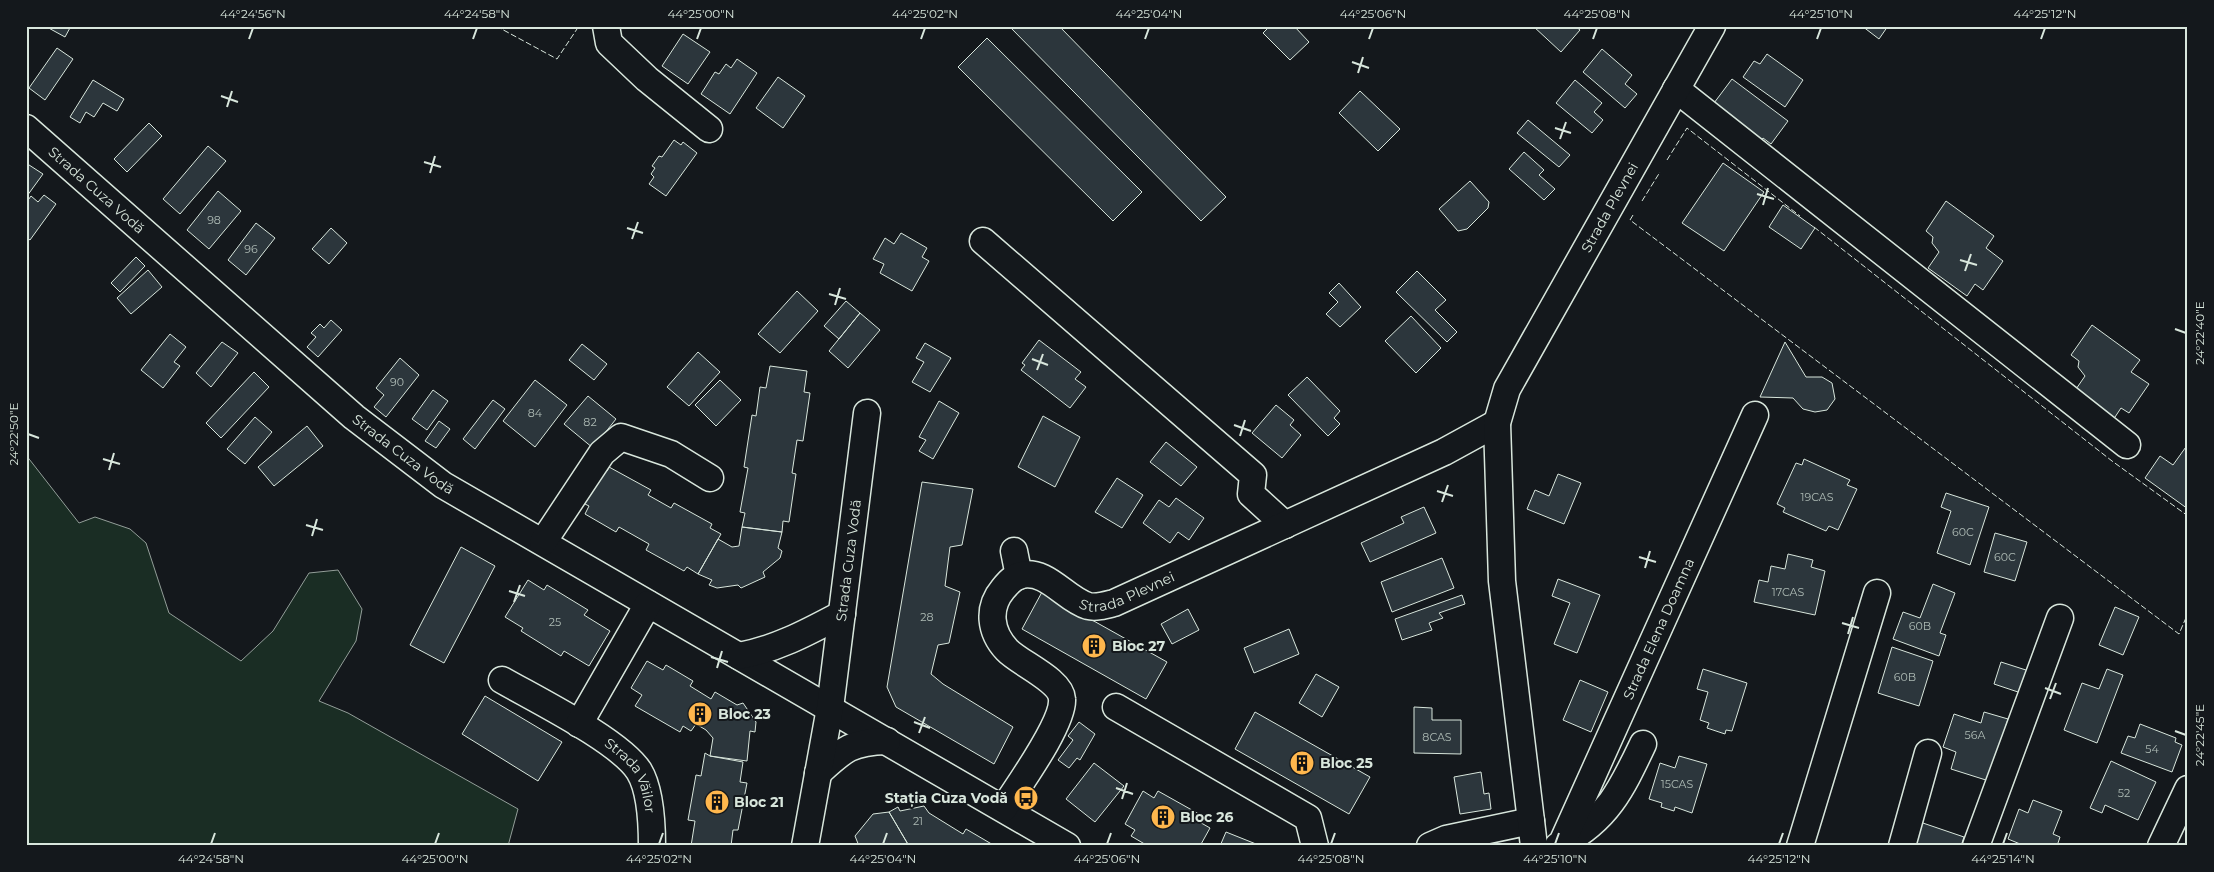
<svg xmlns="http://www.w3.org/2000/svg" width="2214" height="872" font-family="Montserrat,sans-serif">
  <style>
    .green { fill: #1a2d24; stroke: #939e99 }
    .building { fill: #2c363c; stroke: #d8e6dc }
    .lines { fill: none; stroke-linecap: round; stroke-linejoin: round }
    .minor-casing { stroke: #d8e6dc; stroke-width: 29 }
    .minor { stroke: #14181c; stroke-width: 26 }
    .fence { stroke: #d8e6dc; stroke-width: 1; stroke-dasharray: 6 2.5; stroke-linecap: butt }
    .ticks { fill: none; stroke: #d8e6dc; stroke-width: 2 }
    .labels { text-anchor: middle; stroke-width: 4; stroke-linejoin: round; paint-order: stroke }
    .number-label { font-size: 11px; fill: #adbab4 }
    .street-label { font-size: 14px; fill: #d8e6dc; stroke: #14181c }
    .poi-label { font-size: 14px; font-weight: bold; fill: #d8e6dc; stroke: #14181c; text-anchor: start }
    .neatline { fill: none; stroke: #d8e6dc; stroke-width: 2 }
    .ticks-label { font-size: 12px; text-anchor: middle; fill: #d8e6dc }
  </style>
  <rect width="100%" height="100%" fill="#14181c"/>
  <path class="green" d="M26 455 79 523 95 517 130 529 146 543 169 613 241 661 273 631 309 573 338 570 362 609 356 641 319 701 348 713 518 809 508 846H26Z"/>
  <path class="building" d="M45 26H71L65 37Z
    M1009 26H1059L1226 197 1201 221Z
    M1270 26H1294L1309 42 1290 60 1263 33Z
    M1533 26H1575L1580 30 1561 52Z
    M1862 26H1888L1879 39Z
    M683 34 710 52 688 84 662 66Z
    M987 38 1142 192 1113 221 958 67Z
    M57 48 73 59 45 100 29 88Z
    M1602 49 1632 75 1625 84 1637 94 1625 108 1583 72Z
    M1767 54 1803 80 1785 107 1743 77 1754 61 1760 64Z
    M737 59 757 73 730 114 701 94 715 72 719 74 726 64 731 68Z
    M778 77 805 96 783 128 756 108Z
    M1732 79 1788 121 1771 144 1763 138 1757 147 1708 111Z
    M93 80 124 99 117 111 103 103 94 117 86 112 80 123 70 117Z
    M1575 80 1602 103 1594 112 1603 120 1592 133 1556 103Z
    M1360 91 1400 129 1378 151 1339 113Z
    M1528 120 1570 155 1559 167 1517 133Z
    M149 123 162 136 127 172 114 159Z
    M674 140 681 145 683 142 697 153 666 196 649 184 654 177 651 174 655 168 652 166 659 156 662 157Z
    M208 146 226 161 180 214 163 199Z
    M1524 152 1544 170 1539 175 1555 189 1544 200 1509 169Z
    M26 163 43 174 27 196H26Z
    M1723 163 1764 192 1724 251 1682 223Z
    M1470 181 1489 202 1488 208 1467 229 1458 231 1439 209Z
    M218 191 241 211 209 249 187 230Z
    M44 195 56 204 30 240 26 237V203L31 196 38 202Z
    M1946 201 1994 236 1986 248 2003 261 1983 290 1975 284 1967 296 1928 268 1939 252 1932 243 1933 237 1926 231Z
    M1783 205 1815 228 1801 249 1769 227Z
    M256 223 275 238 246 275 228 260Z
    M331 228 347 243 329 264 312 249Z
    M901 233 927 248 922 257 929 261 912 291 880 273 884 264 873 259 885 238 894 244Z
    M136 257 145 266 120 292 111 283Z
    M148 270 162 287 131 314 117 298Z
    M1417 271 1446 300 1435 310 1457 332 1447 342 1396 292Z
    M1339 283 1361 307 1340 327 1326 314 1338 302 1329 293Z
    M797 291 818 311 780 353 758 334Z
    M846 301 860 313 839 339 824 326Z
    M860 313 880 330 848 368 829 351Z
    M1411 316 1441 348 1416 373 1385 341Z
    M331 320 342 330 318 357 307 347 316 337 311 333 320 324 324 328Z
    M2092 325 2140 360 2131 372 2149 384 2129 413 2121 408 2113 420 2074 392 2085 376 2078 367 2079 361 2071 355Z
    M170 334 186 347 174 362 180 366 163 388 141 370Z
    M1039 340 1081 372 1075 379 1086 387 1070 408 1021 370 1025 365 1022 363Z
    M222 342 238 353 211 387 196 373Z
    M1785 342 1806 377H1822L1832 383 1835 399 1827 410 1815 412 1803 409 1793 398 1760 397Z
    M925 343 951 358 930 392 912 382 924 362 916 358Z
    M582 344 607 364 594 380 569 360Z
    M698 352 720 372 689 406 667 387Z
    M400 358 419 375 386 417 374 407 384 395 376 388Z
    M770 366 807 371 804 392 810 393 803 441 797 440 792 473 796 474 789 522 783 521 782 532 742 527 745 513 740 512 748 468 744 467 752 415 756 416 760 387 766 388Z
    M254 372 269 387 221 438 206 423Z
    M1307 377 1340 411 1334 418 1340 424 1328 436 1288 395Z
    M535 380 567 405 535 447 503 421Z
    M720 380 741 400 716 426 695 405Z
    M433 390 448 401 427 430 412 419Z
    M588 396 616 419 593 448 564 424Z
    M493 400 505 409 475 449 463 439Z
    M939 401 959 413 933 459 919 451 926 440 919 437Z
    M1276 405 1294 420 1290 425 1301 435 1282 458 1252 433Z
    M1043 416 1080 437 1055 487 1018 467Z
    M255 417 272 432 245 464 227 449Z
    M439 421 450 429 436 448 425 441Z
    M307 426 323 446 274 486 258 467Z
    M1166 442 1197 467 1181 486 1150 462Z
    M2188 444V509L2145 478 2160 456 2173 465Z
    M1804 459 1850 480 1847 485 1857 489 1838 530 1829 526 1826 531 1783 512 1785 508 1777 504 1796 463 1802 465Z
    M601 467 607 471 609 467 651 490 648 495 671 508 674 503 712 524 710 528 721 534 698 574 687 567 684 571 646 550 649 544 619 527 616 532 585 514 589 506 581 502Z
    M1558 474 1581 483 1564 524 1527 509 1535 490 1549 496Z
    M1117 478 1143 495 1122 528 1095 512Z
    M922 482 973 489 962 545 950 547 945 586 960 592 949 643 938 645 931 674 943 684 1013 727 994 764 896 707 887 687Z
    M1946 493 1989 507 1970 565 1937 553 1951 511 1941 507Z
    M1176 498 1204 518 1189 540 1178 532 1170 543 1143 523 1159 500 1169 507Z
    M1424 507 1436 533 1370 562 1361 543 1404 523 1401 517Z
    M742 527 782 532 778 548 782 551 780 558 763 572 765 577 741 588 738 585 717 588 709 585 712 580 698 574 718 539 732 547 739 546Z
    M1995 533 2027 542 2015 581 1984 572Z
    M461 547 495 566 444 663 410 645Z
    M1788 554 1813 560 1811 567 1825 571 1815 615 1754 602 1759 580 1768 582 1771 566 1785 569Z
    M1442 558 1454 588 1392 612 1381 582Z
    M1558 579 1600 595 1577 653 1554 644 1570 603 1552 596Z
    M528 580 544 590 547 585 588 610 584 615 610 631 589 666 564 651 561 656 521 631 523 628 505 617Z
    M1933 584 1955 593 1940 633 1946 635 1939 656 1893 639 1903 612 1920 618Z
    M1042 592 1167 662 1146 699 1022 629Z
    M1462 595 1465 604 1439 613 1443 618 1429 623 1432 630 1402 640 1395 619Z
    M2115 607 2139 617 2123 655 2099 645Z
    M1188 609 1199 630 1172 644 1161 624Z
    M1289 629 1299 654 1254 673 1244 648Z
    M1892 647 1933 661 1919 706 1878 693Z
    M647 661 663 670 666 665 693 681 690 686 711 699 715 692 737 705 743 703 756 722 755 732 750 731 747 761 710 756 713 738 706 730 696 724 691 731 683 726 680 732 635 706 642 695 631 688Z
    M2001 662 2029 671 2021 693 1994 684Z
    M1703 669 1747 683 1732 731 1726 730 1725 734 1707 728 1709 723 1700 720 1708 692 1697 689Z
    M2107 669 2123 675 2097 743 2064 730 2082 683 2099 689Z
    M1316 674 1339 687 1322 717 1299 703Z
    M1580 680 1608 692 1591 732 1563 720Z
    M485 696 562 742 538 781 462 734Z
    M1414 707 1432 708V720H1461V754L1414 753Z
    M1255 712 1370 777 1349 814 1235 749Z
    M1984 712 2008 719 1989 781 1951 769 1956 752 1943 747 1954 714 1981 723Z
    M1079 722 1095 734 1080 760 1077 758 1069 768 1058 760 1073 740 1068 736Z
    M2140 724 2176 738 2175 742 2182 745 2172 772 2121 753 2128 736 2135 738Z
    M705 753 710 756 743 762 740 782 747 783 738 830H733L731 846H691L695 821 688 820 696 775 701 776Z
    M1679 756 1707 764 1692 813 1675 807 1674 811 1661 807 1662 803 1649 799 1660 763 1675 768Z
    M2111 761 2156 782 2138 820 2105 805 2102 813 2090 808Z
    M1094 763 1124 786 1095 822 1066 799Z
    M1481 772 1484 794 1489 793 1491 809 1460 814 1454 777Z
    M1143 791 1154 798 1158 791 1199 814 1196 820 1210 828 1200 846H1148L1131 836 1135 830 1125 824Z
    M2033 800 2062 811 2053 834 2060 837 2057 846H2025L2008 839 2019 809 2028 813Z
    M924 806 929 813 963 834 966 829 995 846H909L889 812 898 807 900 811Z
    M889 812 909 846H859L855 836 873 814Z
    M1917 821 1964 837 1961 846H1909Z
    M1226 832 1256 844V846H1220Z"/>
  <g class="lines">
    <defs>
      <g id="minor">
        <path d="M606 26 609 43 647 79 709 129"/>
        <path d="M1676 89 2127 445"/>
        <path id="s1" d="M26 128 354 417 443 485 1067 846"/>
        <path d="M983 241 1253 475 1251 494 1285 525"/>
        <path d="M543 542 602 453 621 437 671 454 710 478"/>
        <path d="M1014 551 1019 576"/>
        <path d="M739 656C777 649 808 632 842 614"/>
        <path id="s2" d="M502 680C535 699 620 741 639 771 650 789 652 824 652 846"/>
        <path d="M1116 707 1308 818 1315 846"/>
        <path d="M579 724 648 604"/>
        <path d="M818 773C844 749 851 742 887 741"/>
        <path id="s3" d="M1004 808C1018 786 1064 723 1062 699 1061 680 1019 663 1007 650 990 632 987 608 1003 589 1008 583 1013 577 1021 575 1047 569 1065 599 1088 606 1096 608 1106 605 1114 603L1444 452 1497 423"/>
        <path d="M1563 843C1608 819 1622 788 1643 744"/>
        <path id="s4" d="M805 846 830 708 867 413"/>
        <path d="M1430 846 1446 839 1531 821"/>
        <path id="s5" d="M1534 846 1502 581 1497 423 1507 389 1712 26"/>
        <path id="s6" d="M1558 846 1562 843 1755 415"/>
        <path d="M1800 846 1877 593"/>
        <path d="M1902 846 1928 753"/>
        <path d="M1976 846 2060 618"/>
        <path d="M2161 846 2188 789"/>
      </g>
    </defs>
    <use href="#minor" class="minor-casing"/>
    <use href="#minor" class="minor"/>
    <path class="fence" d="M496 26 557 59 579 26
      M1667 160 1687 128 1800 216
      M1642 201 1660 172
      M1633 215 1630 220 2179 634 2188 613
      M1814 227 2112 461 2188 516"/>
  </g>
  <path class="ticks" d="M249 39 253 28M473 39 477 28M697 39 701 28M921 39 925 28M1145 39 1149 28M1369 39 1373 28M1593 39 1597 28M1817 39 1821 28M2041 39 2045 28M1352 62 1369 68M1358 73 1363 57M221 96 238 102M227 107 232 91M1555 128 1571 133M1560 139 1566 122M424 162 441 167M430 173 435 156M1757 194 1774 199M1763 205 1768 188M627 228 643 233M632 239 638 222M1960 260 1977 265M1965 271 1971 254M829 294 846 299M835 305 840 288M2175 329 2186 333M1032 359 1048 365M1037 370 1043 354M1234 425 1251 431M28 434 39 438M1240 436 1245 420M103 459 120 464M109 470 114 453M1437 491 1453 496M1442 502 1448 485M306 525 323 530M312 536 317 519M1639 557 1656 562M1645 568 1650 551M509 591 525 596M514 602 520 585M1842 623 1859 628M1848 634 1853 617M711 657 728 662M717 668 722 651M2045 688 2061 694M2050 699 2056 683M914 722 930 728M2175 731 2186 735M919 733 925 717M1116 788 1133 794M1122 799 1127 783M211 844 215 833M435 844 439 833M659 844 663 833M883 844 887 833M1107 844 1111 833M1331 844 1335 833M1555 844 1559 833M1779 844 1783 833M2003 844 2007 833"/>
  <defs>
    <symbol id="building-disc" viewBox="-11 -11 22 22"><circle r="9.5" fill="#ffb74d" stroke="#14181c"/><path d="M-4-6H4V6H1V3H-1V6H-4ZM-2.5-4.3h1.7v1.8h-1.7ZM.8-4.3h1.7v1.8H.8ZM-2.5-1h1.7V.8h-1.7ZM.8-1h1.7V.8H.8Z" fill="#111"/></symbol>
    <symbol id="bus-disc" viewBox="-11 -11 22 22"><circle r="9.5" fill="#ffb74d" stroke="#14181c"/><path d="M-5-6H5V4H4V6H2V4H-2V6H-4V4H-5ZM-3.5-4V0h7V-4ZM-3.5 1.2v1.5H-2V1.2ZM2 1.2v1.5H3.5V1.2Z" fill="#111"/></symbol>
  </defs>
  <g fill-rule="evenodd">
    <use href="#building-disc" x="1080" y="632" width="28" height="28"/>
    <use href="#building-disc" x="686" y="700" width="28" height="28"/>
    <use href="#building-disc" x="1288" y="749" width="28" height="28"/>
    <use href="#bus-disc" x="1012" y="784" width="28" height="28"/>
    <use href="#building-disc" x="703" y="788" width="28" height="28"/>
    <use href="#building-disc" x="1149" y="803" width="28" height="28"/>
  </g>
  <g class="labels">
    <g class="number-label">
      <text x="214" y="224">98</text>
      <text x="251" y="253">96</text>
      <text x="397" y="386">90</text>
      <text x="535" y="417">84</text>
      <text x="590" y="426">82</text>
      <text x="1817" y="501">19CAS</text>
      <text x="1963" y="536">60C</text>
      <text x="2005" y="561">60C</text>
      <text x="1788" y="596">17CAS</text>
      <text x="927" y="621">28</text>
      <text x="555" y="626">25</text>
      <text x="1920" y="630">60B</text>
      <text x="1905" y="681">60B</text>
      <text x="1975" y="739">56A</text>
      <text x="1437" y="741">8CAS</text>
      <text x="2152" y="753">54</text>
      <text x="1677" y="788">15CAS</text>
      <text x="2124" y="797">52</text>
      <text x="918" y="825">21</text>
    </g>
    <g class="street-label">
      <text dy="5" stroke="none"><textPath href="#s1" startOffset="94">Strada Cuza Vodă</textPath></text>
      <text dy="5" stroke="none"><textPath href="#s5" startOffset="669">Strada Plevnei</textPath></text>
      <text dy="5" stroke="none"><textPath href="#s1" startOffset="499">Strada Cuza Vodă</textPath></text>
      <text dy="5" stroke="none"><textPath href="#s4" startOffset="289">Strada Cuza Vodă</textPath></text>
      <text dy="5" stroke="none"><textPath href="#s3" startOffset="408">Strada Plevnei</textPath></text>
      <text dy="5" stroke="none"><textPath href="#s6" startOffset="240">Strada Elena Doamna</textPath></text>
      <text dy="5" stroke="none"><textPath href="#s2" startOffset="165">Strada Văilor</textPath></text>
    </g>
    <g class="poi-label">
      <text x="1112" y="651">Bloc 27</text>
      <text x="718" y="719">Bloc 23</text>
      <text x="1320" y="768">Bloc 25</text>
      <text x="1008" y="803" text-anchor="end">Stația Cuza Vodă</text>
      <text x="734" y="807">Bloc 21</text>
      <text x="1180" y="822">Bloc 26</text>
    </g>
  </g>
  <rect width="2214" height="872" fill="none" stroke="#14181c" stroke-width="55"/>
  <rect x="28" y="28" width="2158" height="816" class="neatline"/>
  <g class="ticks-label">
    <text x="253" y="18">44°24'56"N</text>
    <text x="477" y="18">44°24'58"N</text>
    <text x="701" y="18">44°25'00"N</text>
    <text x="925" y="18">44°25'02"N</text>
    <text x="1149" y="18">44°25'04"N</text>
    <text x="1373" y="18">44°25'06"N</text>
    <text x="1597" y="18">44°25'08"N</text>
    <text x="1821" y="18">44°25'10"N</text>
    <text x="2045" y="18">44°25'12"N</text>
    <text transform="translate(2200 333) rotate(-90)" y="4">24°22'40"E</text>
    <text transform="translate(14 434) rotate(-90)" y="4">24°22'50"E</text>
    <text transform="translate(2200 735) rotate(-90)" y="4">24°22'45"E</text>
    <text x="211" y="863">44°24'58"N</text>
    <text x="435" y="863">44°25'00"N</text>
    <text x="659" y="863">44°25'02"N</text>
    <text x="883" y="863">44°25'04"N</text>
    <text x="1107" y="863">44°25'06"N</text>
    <text x="1331" y="863">44°25'08"N</text>
    <text x="1555" y="863">44°25'10"N</text>
    <text x="1779" y="863">44°25'12"N</text>
    <text x="2003" y="863">44°25'14"N</text>
  </g>
</svg>
